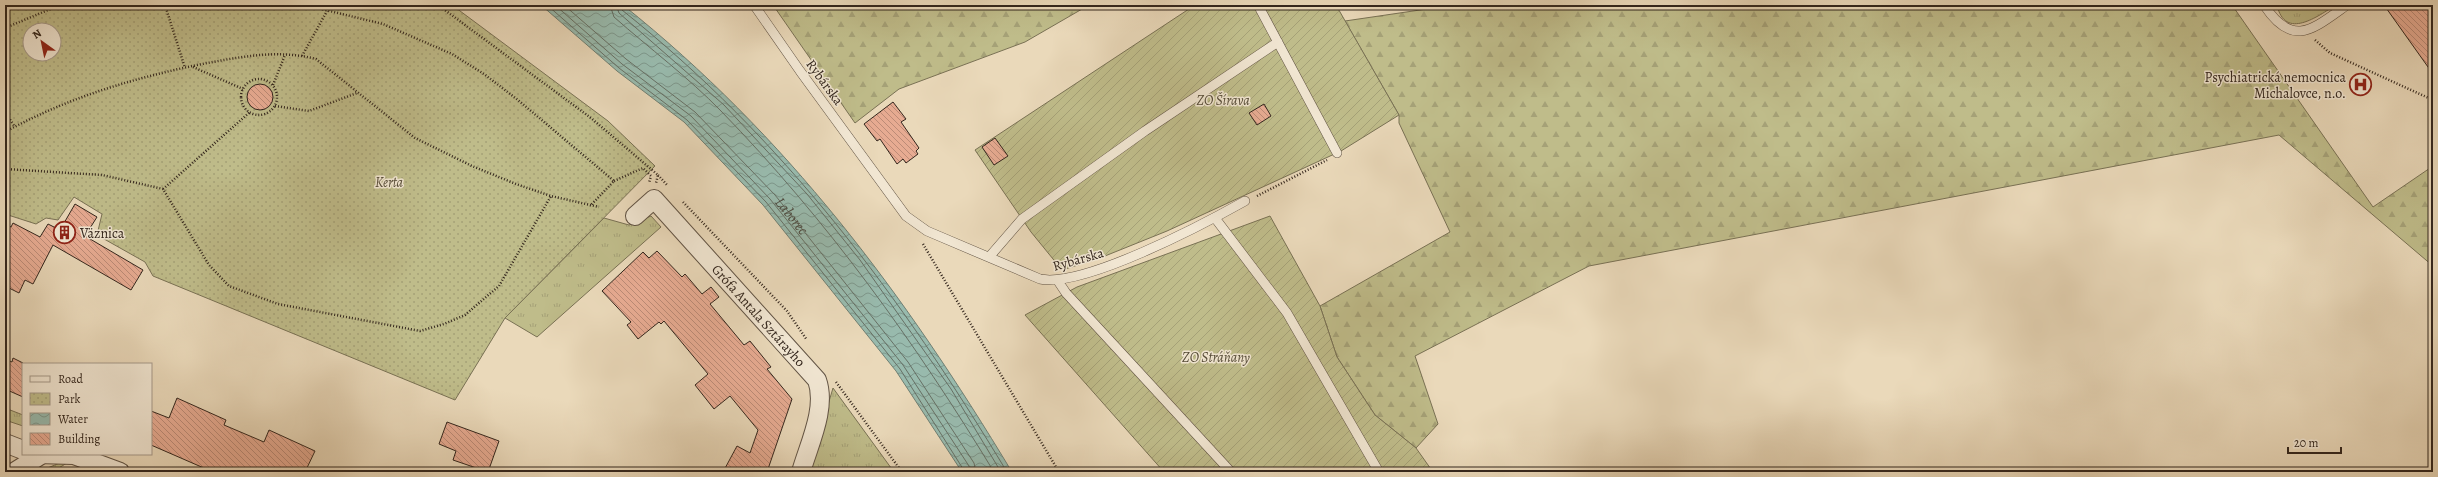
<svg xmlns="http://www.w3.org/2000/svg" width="2438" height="477" font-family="Alegreya,serif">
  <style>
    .grass { fill: url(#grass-tufts); stroke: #797154 }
    .forest { fill: url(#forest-firs); stroke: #797154 }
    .park { fill: url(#park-dots); stroke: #797154; fill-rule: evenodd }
    .garden { fill: url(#garden-furrows); stroke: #797154 }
    .water { fill: url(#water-waves); stroke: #707f73 }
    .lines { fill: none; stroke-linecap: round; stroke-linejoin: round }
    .shore { stroke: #667065; stroke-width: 1 }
    .building { fill: url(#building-back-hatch); stroke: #33261d }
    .service-casing { stroke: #615344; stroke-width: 10 }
    .minor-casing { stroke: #615344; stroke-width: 20 }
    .path { stroke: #33261d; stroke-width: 2.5; stroke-dasharray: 1 2; stroke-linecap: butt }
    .service { stroke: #f1e6d2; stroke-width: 9 }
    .minor { stroke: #f1e6d2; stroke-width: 18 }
    .labels { text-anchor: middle; stroke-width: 3; stroke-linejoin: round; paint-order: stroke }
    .poi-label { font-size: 14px; fill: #33261d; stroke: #f1e6d2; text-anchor: end }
    .street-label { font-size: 14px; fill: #33261d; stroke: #f1e6d2 }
    .park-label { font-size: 14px; font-style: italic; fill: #564c38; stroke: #f1e6d2 }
    .water-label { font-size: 15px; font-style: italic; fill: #4c4b41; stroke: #f1e6d2 }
  </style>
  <defs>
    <pattern id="grass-tufts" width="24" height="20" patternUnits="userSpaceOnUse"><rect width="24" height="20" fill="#bfbc8a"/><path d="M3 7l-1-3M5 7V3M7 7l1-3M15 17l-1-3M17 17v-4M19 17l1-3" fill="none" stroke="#a5a177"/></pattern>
    <pattern id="forest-firs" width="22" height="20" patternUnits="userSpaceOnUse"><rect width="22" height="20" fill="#bfbc8a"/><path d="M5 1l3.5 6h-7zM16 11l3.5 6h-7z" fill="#a5a177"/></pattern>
    <pattern id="park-dots" width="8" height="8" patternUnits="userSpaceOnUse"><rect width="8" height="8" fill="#bfbc8a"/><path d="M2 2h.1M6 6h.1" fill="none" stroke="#a5a177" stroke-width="1.8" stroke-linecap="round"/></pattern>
    <pattern id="garden-furrows" width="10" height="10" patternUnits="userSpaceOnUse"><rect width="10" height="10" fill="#bfbc8a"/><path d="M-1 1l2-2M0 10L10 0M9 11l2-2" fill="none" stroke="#a5a177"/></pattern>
    <pattern id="water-waves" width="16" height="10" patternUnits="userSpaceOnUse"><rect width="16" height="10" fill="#98baad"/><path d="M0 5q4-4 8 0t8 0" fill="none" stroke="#7d978c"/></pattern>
    <pattern id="building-back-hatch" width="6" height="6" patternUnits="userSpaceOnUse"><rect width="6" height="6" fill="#e7ab92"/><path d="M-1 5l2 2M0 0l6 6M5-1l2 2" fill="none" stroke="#bc8b77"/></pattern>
  </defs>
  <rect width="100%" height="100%" fill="#ead9ba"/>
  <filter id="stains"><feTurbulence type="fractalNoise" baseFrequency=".005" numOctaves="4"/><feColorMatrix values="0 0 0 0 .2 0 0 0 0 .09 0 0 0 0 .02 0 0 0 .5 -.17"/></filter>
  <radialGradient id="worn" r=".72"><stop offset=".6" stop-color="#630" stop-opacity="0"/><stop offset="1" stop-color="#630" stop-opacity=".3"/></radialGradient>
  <path class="grass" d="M2277 5H2336C2318 16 2285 41 2277 5Z
    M651 216 661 227 537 337 505 318 604 218 629 225Z
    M833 388 894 472H808Z
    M5 408 23 415V426L5 420Z
    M62 462 67 463 52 472H38Z"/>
  <path class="forest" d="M773 5H1089L1025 42 899 89 855 123Z
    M1454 5H2232L2373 207 2433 166V266L2279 135 1589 266 1415 356 1438 424 1416 448 1375 415 1337 357 1320 306 1450 232 1399 123V115L1345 21Z"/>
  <path class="park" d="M5 5H452L608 121 655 166 505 318 455 400 153 276 145 262 97 235 102 214 74 197 58 220 46 218 36 224 5 214ZM30 30H54V54H30Z"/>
  <path class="garden" d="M1195 5H1336L1399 115 1341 151 1167 231 1100 258 1062 270 1031 232 975 150Z
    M1270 216 1320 306 1337 357 1375 415 1416 448 1433 472H1164L1025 315 1077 287Z"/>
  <path class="water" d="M541 5H623C787 136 904 293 1012 472H962L896 371 763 205 684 122 617 71Z"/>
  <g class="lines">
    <g class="shore">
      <path d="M547 5 619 68 687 120 766 202 900 369 965 472"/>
      <path d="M555 5 622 64 691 116 770 199 903 365 969 466 970 472"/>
      <path id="s1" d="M564 5 626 59 695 112 775 195 908 362 974 463 976 472"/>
      <path d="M610 5 614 17C649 48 688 77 721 111 827 220 915 342 994 472"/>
      <path d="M616 5 619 13 724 105 807 194 860 260 951 389 1001 472"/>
      <path d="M621 5 622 10C785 140 900 295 1007 472"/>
    </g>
  </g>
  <path class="building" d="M2384 5H2433V74Z
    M247 97a13 13 0 1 1 26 0a13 13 0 1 1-26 0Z
    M893 102 906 119 901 122 919 148 916 151 918 154 906 163 903 159 897 164 880 139 877 141 864 124Z
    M1264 104 1271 116 1257 125 1249 113Z
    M995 138 1008 156 994 165 982 147Z
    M75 204 97 217 85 236 143 270 131 290 53 245 33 284 25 280 19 293 5 286V224L11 227 13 223 40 237 48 224 60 230Z
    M657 251 682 277 685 274 702 294 711 287 719 297 710 304 744 345 750 341 771 367 767 369 792 399 767 472H723L737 446 750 453 758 430 730 396 714 409 695 385 708 374 664 321 661 324 659 322 638 339 627 325 631 322 602 291 643 252 649 258Z
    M13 358 23 363V397L5 389V359L12 362Z
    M177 398 226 420 224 425 264 442 269 430 315 451 305 472H213L151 445V411L169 418Z
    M447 422 499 441 488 472 453 460 456 451 439 444Z"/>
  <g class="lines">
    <defs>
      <path id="service" d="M754 5 800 71 906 216 927 231 1040 279C1083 288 1204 224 1245 201
        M1258 5 1337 153
        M2264 5C2293 49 2313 29 2347 5
        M1215 218 1287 313 1379 472
        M990 256 1022 219 1145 131 1278 42
        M1058 281 1066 293 1231 472"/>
      <g id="minor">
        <path id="s2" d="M635 216 654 199 817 380C827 408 809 444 801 472"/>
        <path d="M5 443 23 450"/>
        <path d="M36 454 74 455 120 472"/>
        <path d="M14 472 41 455"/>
      </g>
    </defs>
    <use href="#service" class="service-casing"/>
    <use href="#minor" class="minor-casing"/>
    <path class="path" d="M165 5 185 68
      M305 5 383 24 452 54 484 74 518 100 614 181 591 205
      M438 5 591 118 658 175 656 183
      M5 28 60 5
      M2315 40 2330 53 2433 100
      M302 56 327 11
      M193 67 243 89
      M241 97a18 18 0 1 1 36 0a18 18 0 1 1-36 0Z
      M273 85 285 55
      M275 106 309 111 357 93
      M5 112 15 127
      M5 132C67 98 133 78 202 64 240 57 278 49 316 59L415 138 472 166 516 184 551 196 599 207
      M5 169 102 175 163 189 209 265 229 286 278 304 420 331 444 324 465 315 499 286 551 196
      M658 175 667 185
      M614 181 643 168 651 176 649 183
      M163 189 250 112
      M1257 196 1327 160
      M683 202 787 311 807 340
      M923 244 1059 472
      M836 382 902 472"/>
    <use href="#service" class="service"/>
    <use href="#minor" class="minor"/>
  </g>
  <defs>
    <symbol id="hospital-ring" viewBox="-11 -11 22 22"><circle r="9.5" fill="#f1e6d2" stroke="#8f2418" stroke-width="1.5"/><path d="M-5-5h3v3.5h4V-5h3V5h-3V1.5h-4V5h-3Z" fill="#8f2418"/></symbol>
    <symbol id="building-ring" viewBox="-11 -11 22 22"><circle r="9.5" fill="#f1e6d2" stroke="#8f2418" stroke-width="1.5"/><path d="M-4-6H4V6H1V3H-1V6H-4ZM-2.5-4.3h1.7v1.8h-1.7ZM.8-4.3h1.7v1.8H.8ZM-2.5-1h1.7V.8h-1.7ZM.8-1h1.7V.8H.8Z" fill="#8f2418"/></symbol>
  </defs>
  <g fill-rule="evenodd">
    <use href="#hospital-ring" x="2348" y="72" width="25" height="25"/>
    <use href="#building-ring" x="52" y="220" width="25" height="25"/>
  </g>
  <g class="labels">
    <g class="poi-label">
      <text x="2346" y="82">Psychiatrická nemocnica<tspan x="2346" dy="16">Michalovce, n.o.</tspan></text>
      <text x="80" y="238" text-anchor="start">Väznica</text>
    </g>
    <g class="street-label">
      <text transform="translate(825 82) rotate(54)" y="5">Rybárska</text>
      <text transform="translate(1078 259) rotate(-16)" y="5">Rybárska</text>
      <text dy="5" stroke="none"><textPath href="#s2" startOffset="182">Grófa Antala Sztárayho</textPath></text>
    </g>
    <g class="park-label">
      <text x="1223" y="105">ZO Šírava</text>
      <text x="389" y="187">Kerta</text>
      <text x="1216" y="362">ZO Stráňany</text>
    </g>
    <g class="water-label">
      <text dy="5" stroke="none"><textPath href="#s1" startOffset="311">Laborec</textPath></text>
    </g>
  </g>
  <rect width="2438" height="477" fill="none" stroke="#ead9ba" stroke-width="20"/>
  <rect x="6" y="6" width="2426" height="465" fill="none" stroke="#33261d" stroke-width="2"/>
  <rect x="10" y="10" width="2418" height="457" fill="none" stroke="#33261d"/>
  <rect x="22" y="363" width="130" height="92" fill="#f1e6d2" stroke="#a5998a"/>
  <rect x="30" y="376" width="20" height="6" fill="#f1e6d2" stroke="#a5998a"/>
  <text x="58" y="383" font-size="12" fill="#33261d">Road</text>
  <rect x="30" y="393" width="20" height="12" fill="url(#park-dots)" stroke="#a5998a"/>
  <text x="58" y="403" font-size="12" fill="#33261d">Park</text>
  <rect x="30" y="413" width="20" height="12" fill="url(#water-waves)" stroke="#a5998a"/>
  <text x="58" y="423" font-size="12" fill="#33261d">Water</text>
  <rect x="30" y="433" width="20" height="12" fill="url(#building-back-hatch)" stroke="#a5998a"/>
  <text x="58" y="443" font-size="12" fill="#33261d">Building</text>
  <g transform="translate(42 42) rotate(327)"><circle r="19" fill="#f1e6d2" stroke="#a5998a"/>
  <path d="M0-3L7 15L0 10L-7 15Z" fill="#8f2418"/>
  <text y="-6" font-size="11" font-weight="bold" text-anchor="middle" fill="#33261d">N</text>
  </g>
  <path d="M2288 447v6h53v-6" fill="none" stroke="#33261d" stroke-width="2"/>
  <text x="2294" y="447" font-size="12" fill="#33261d" stroke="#f1e6d2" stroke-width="3" paint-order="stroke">20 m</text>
  <rect width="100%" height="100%" filter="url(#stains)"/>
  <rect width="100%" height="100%" fill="url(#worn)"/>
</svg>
